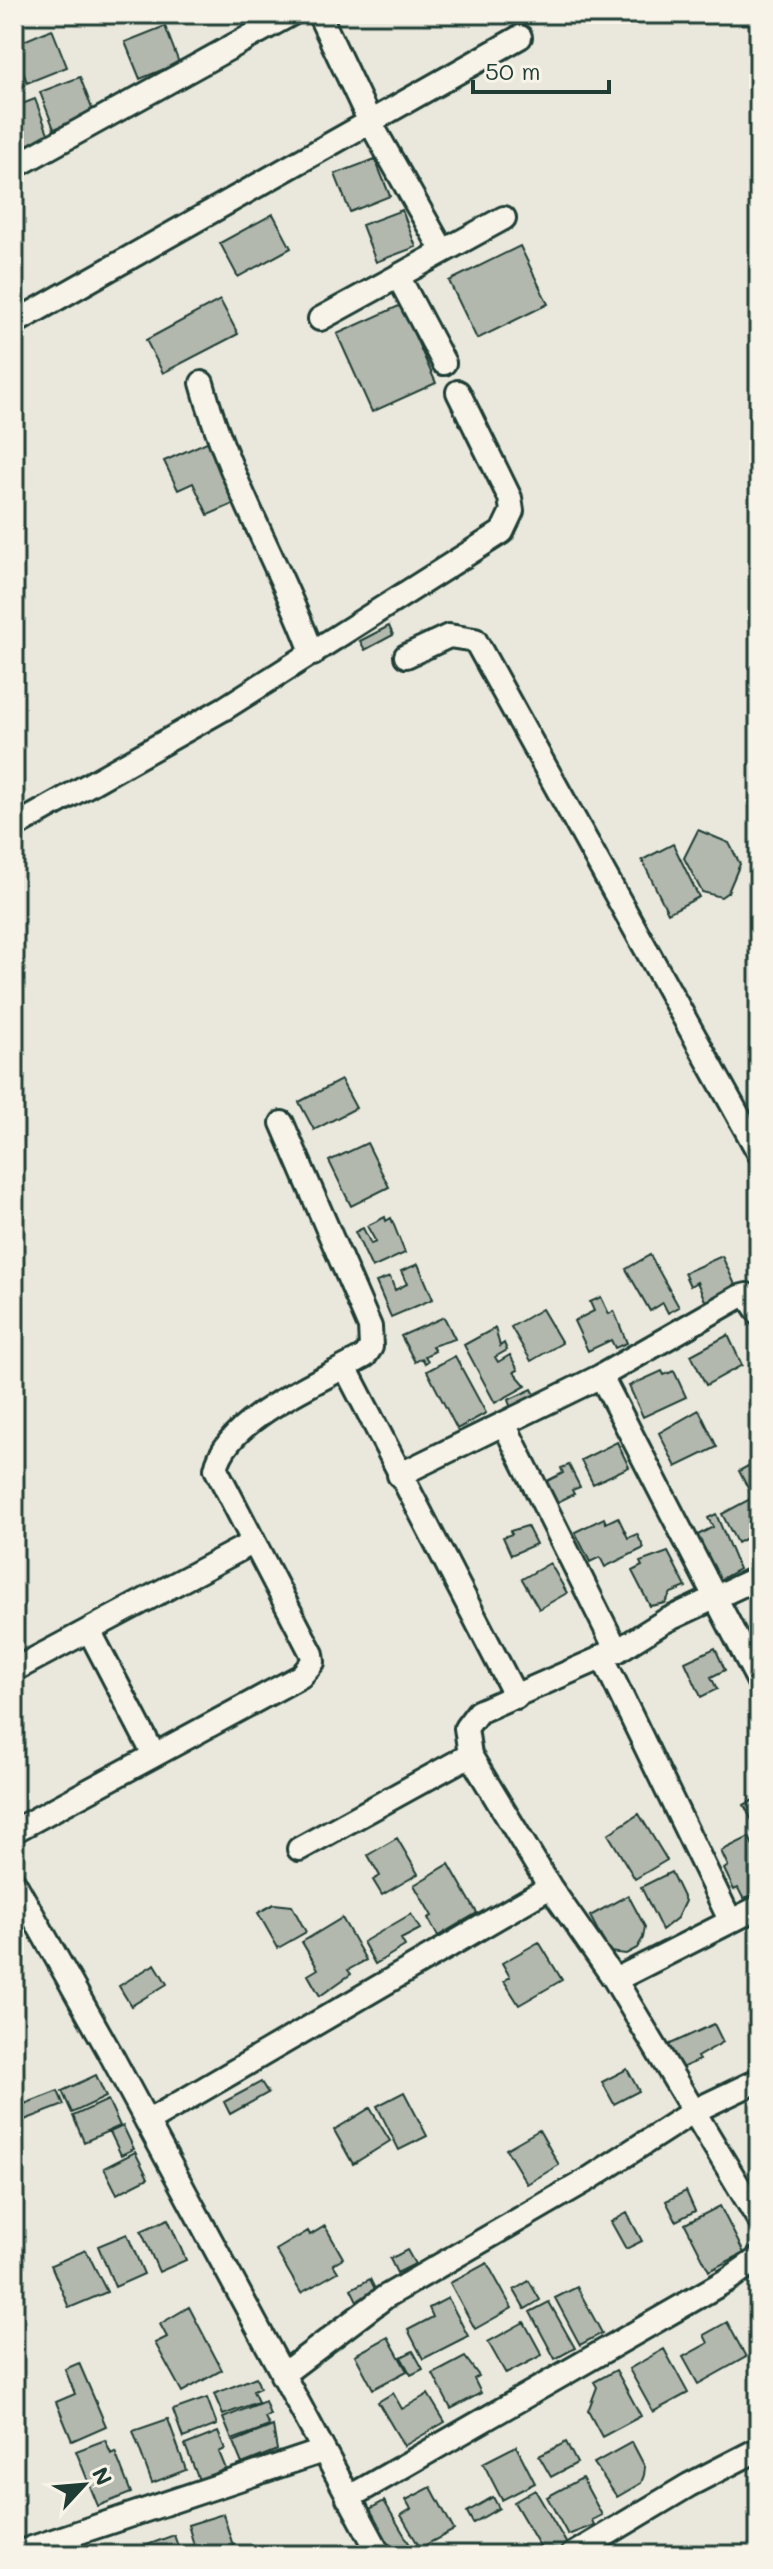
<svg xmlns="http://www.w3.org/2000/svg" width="773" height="2569" font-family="Mali,sans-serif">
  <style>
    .building { fill: #b2b8ae; stroke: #1f3d34; stroke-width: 2 }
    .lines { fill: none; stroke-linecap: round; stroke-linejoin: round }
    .minor-casing { stroke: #1f3d34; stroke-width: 28 }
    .minor { stroke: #f7f3e8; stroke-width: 22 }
  </style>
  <rect width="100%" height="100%" fill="#eae8dd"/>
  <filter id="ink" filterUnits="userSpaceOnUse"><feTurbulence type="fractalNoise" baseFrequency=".0125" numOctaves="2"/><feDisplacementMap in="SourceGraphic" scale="16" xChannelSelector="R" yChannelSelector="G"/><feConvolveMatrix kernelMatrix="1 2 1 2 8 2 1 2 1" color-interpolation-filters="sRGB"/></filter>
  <g filter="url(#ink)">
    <path class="building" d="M166 14H186L168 21Z
      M165 26 179 63 140 79 125 42Z
      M52 29 67 67 27 83 14 45Z
      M80 77 94 114 54 129 40 92Z
      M35 99 49 136 14 150V107Z
      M375 159 390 196 350 212 335 174Z
      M402 210 416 247 376 262 362 225Z
      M273 214 291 248 238 277 220 243Z
      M520 246 548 304 477 339 449 281Z
      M220 300 238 334 163 373 146 340Z
      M401 305 436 383 372 412 337 334Z
      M209 441 238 502 208 515 193 483 178 490 164 461Z
      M389 626 393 635 365 650 360 641Z
      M698 830 729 843 740 864 728 892 721 897 702 892 684 858Z
      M673 844 699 897 668 913 642 860Z
      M341 1080 356 1108 314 1130 299 1102Z
      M367 1143 389 1187 351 1206 329 1161Z
      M385 1217 386 1221 391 1218 405 1253 372 1268 355 1232 363 1228 371 1244 376 1242 367 1226Z
      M650 1255 679 1307 668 1313 663 1303 650 1311 626 1269Z
      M722 1256 737 1289 706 1303 697 1282 690 1286 684 1273Z
      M418 1264 433 1299 391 1317 376 1282 390 1277 395 1290 407 1284 401 1271Z
      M601 1297 609 1314 614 1311 627 1343 615 1348 611 1340 588 1351 574 1321 594 1311 590 1302Z
      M542 1309 562 1343 531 1361 511 1327Z
      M444 1317 455 1339 432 1346 435 1351 425 1356 428 1361 425 1363 422 1358 415 1362 401 1336Z
      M495 1328 500 1346 504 1343 507 1350 495 1357 498 1362 510 1355 518 1370 514 1372 526 1386 495 1403 464 1345Z
      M728 1335 742 1365 706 1385 691 1355Z
      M455 1356 486 1413 457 1429 427 1371Z
      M662 1371 664 1375 674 1371 686 1397 643 1417 629 1386Z
      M532 1389 536 1397 511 1408 508 1400Z
      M699 1410 717 1447 676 1467 659 1433Z
      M617 1442 629 1467 593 1484 581 1460Z
      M759 1460V1488L750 1492 739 1471Z
      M569 1465 580 1487 572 1490 574 1494 556 1503 545 1482 563 1473 561 1468Z
      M750 1499 759 1516 753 1519 759 1531 737 1543 722 1514Z
      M716 1514 739 1569 716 1582 692 1538 713 1527 708 1518Z
      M618 1517 628 1538 637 1534 644 1548 605 1567 600 1557 590 1562 575 1532 604 1518 606 1523Z
      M527 1526 536 1544 511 1555 503 1537 512 1534 510 1531Z
      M668 1552 686 1587 671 1593 665 1603 650 1606 632 1571 642 1566 640 1562Z
      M550 1563 567 1593 539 1609 522 1579Z
      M759 1617V1635L752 1621Z
      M715 1648 725 1670 711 1677 717 1689 701 1697 685 1662Z
      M759 1797V1827L756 1828 744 1805Z
      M639 1814 667 1860 635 1879 608 1834Z
      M749 1837 759 1858V1893L743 1898 738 1888 734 1890 724 1869 728 1866 721 1851Z
      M397 1838 418 1874 382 1895 373 1880 380 1876 368 1855Z
      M449 1864 477 1913 438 1936 428 1918 432 1916 414 1885Z
      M671 1872 685 1901 677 1918 662 1930 641 1887Z
      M628 1895 645 1927 643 1938 637 1948 626 1954 609 1952 590 1916Z
      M274 1904 292 1906 306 1932 278 1948 258 1913Z
      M411 1914 420 1929 401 1939 405 1946 375 1964 363 1942Z
      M342 1918 366 1960 348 1970 351 1974 320 1996 308 1975 318 1969 302 1942Z
      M539 1942 562 1980 519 2005 504 1981 510 1977 502 1963Z
      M155 1964 167 1984 131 2006 119 1986Z
      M714 2024 723 2042 697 2057 699 2060 677 2070 666 2046Z
      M627 2069 639 2091 614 2104 602 2082Z
      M96 2075 106 2097 72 2113 62 2091Z
      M261 2082 268 2093 230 2114 224 2102Z
      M58 2091 64 2105 14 2124V2108Z
      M404 2092 427 2136 399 2150 377 2106Z
      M108 2100 120 2126 84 2142 73 2116Z
      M370 2108 390 2141 353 2164 334 2130Z
      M123 2126 134 2149 121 2155 110 2132Z
      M539 2130 559 2165 527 2184 506 2149Z
      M759 2144V2167L750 2148Z
      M135 2152 148 2178 117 2194 104 2168Z
      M17 2156 24 2170 14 2175V2157Z
      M686 2191 695 2211 676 2221 666 2201Z
      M720 2206 744 2253 709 2271 685 2224Z
      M627 2213 642 2241 626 2249 611 2222Z
      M168 2219 186 2260 159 2272 141 2231Z
      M325 2226 343 2258 333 2264 338 2272 301 2293 276 2250 308 2231 310 2235Z
      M127 2234 144 2274 115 2287 98 2246Z
      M86 2250 107 2292 69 2308 51 2265Z
      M407 2250 415 2264 397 2273 390 2259Z
      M487 2263 512 2308 475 2329 450 2283Z
      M370 2279 376 2291 357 2301 351 2289Z
      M529 2281 540 2300 525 2309 514 2290Z
      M759 2285V2305L751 2290Z
      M577 2287 602 2333 580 2345 555 2298Z
      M448 2298 468 2336 423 2359 408 2330 433 2317 429 2308Z
      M549 2302 575 2348 555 2359 530 2312Z
      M189 2307 222 2370 182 2392 155 2343 167 2337 160 2324Z
      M524 2322 542 2355 506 2374 488 2342Z
      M727 2322 746 2357 698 2384 683 2357 708 2343 704 2335Z
      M388 2337 407 2371 373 2389 355 2355Z
      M664 2349 688 2393 653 2412 629 2369Z
      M413 2351 423 2369 411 2375 401 2357Z
      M465 2357 479 2376 474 2379 481 2393 451 2409 433 2374Z
      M79 2363 106 2426 72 2441 56 2402 75 2394 65 2369Z
      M616 2370 641 2416 602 2437 588 2411 597 2387 594 2382Z
      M256 2377 260 2388 253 2391 258 2402 223 2415 214 2394Z
      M393 2393 402 2409 428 2394 445 2422 404 2446 378 2402Z
      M207 2398 217 2425 183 2438 173 2410Z
      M265 2401 270 2415 265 2417 269 2426 232 2440 223 2418Z
      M168 2419 186 2470 152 2483 133 2431Z
      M273 2426 277 2450 242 2464 233 2442Z
      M218 2432 225 2449 219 2452 226 2469 199 2480 185 2445Z
      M105 2440 111 2454 115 2452 131 2493 98 2506 76 2451Z
      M566 2442 577 2463 551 2477 539 2456Z
      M632 2442 645 2467 644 2475 641 2483 617 2497 594 2463Z
      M516 2446 535 2483 502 2500 483 2463Z
      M582 2478 602 2515 592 2520 594 2525 568 2535 547 2497Z
      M431 2487 454 2530 420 2548 401 2515 411 2509 406 2500Z
      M535 2490 568 2546 552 2555H545L514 2502Z
      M493 2497 499 2508 473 2523 467 2512Z
      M384 2501 416 2555H390L364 2512Z
      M223 2514 236 2555H197L188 2525Z
      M174 2535 181 2555H141L139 2548Z"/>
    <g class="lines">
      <defs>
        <path id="minor" d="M319 14 370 122 443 251
          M14 167 291 14
          M398 276 444 363
          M320 319 504 218
          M14 323 520 37
          M202 383C227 477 279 563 313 654
          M406 656 449 636 475 640 759 1153
          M14 827 225 708 502 532 512 511 510 498 458 392
          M345 1367 516 1697
          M601 1376 759 1682
          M505 1426 617 1651
          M399 1475 601 1376 739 1297 747 1295 759 1313
          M759 1577 665 1621 617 1651 478 1712 466 1728 470 1755 550 1887 615 1980 759 2220
          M89 1630 154 1755
          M602 1656 730 1920
          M14 1670 252 1543
          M14 1831 301 1676 313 1662 312 1654 216 1469C226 1418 322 1381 365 1356L371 1347 370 1327 282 1123
          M299 1849 470 1755
          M14 1882 109 2051 380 2555
          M615 1980 759 1907
          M147 2122 550 1887
          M282 2375 385 2297 587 2180 694 2111 759 2080
          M348 2498 729 2279 759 2258
          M14 2554 323 2451
          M572 2555 689 2485 759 2449"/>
      </defs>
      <use href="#minor" class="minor-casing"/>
      <use href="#minor" class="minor"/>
    </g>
  </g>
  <rect width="773" height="2569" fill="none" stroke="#f7f3e8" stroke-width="48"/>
  <rect x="24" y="24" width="725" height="2521" fill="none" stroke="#1f3d34" stroke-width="3" filter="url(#ink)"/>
  <g transform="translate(84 2485) rotate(64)" stroke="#f7f3e8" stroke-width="6" paint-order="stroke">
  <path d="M0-6L14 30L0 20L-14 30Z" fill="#1f3d34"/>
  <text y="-12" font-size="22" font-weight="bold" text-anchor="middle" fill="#1f3d34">N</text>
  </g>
  <path d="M473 80v12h136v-12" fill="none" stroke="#1f3d34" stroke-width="4"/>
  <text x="485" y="80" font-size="24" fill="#1f3d34" stroke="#f7f3e8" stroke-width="6" paint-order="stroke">50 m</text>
</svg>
